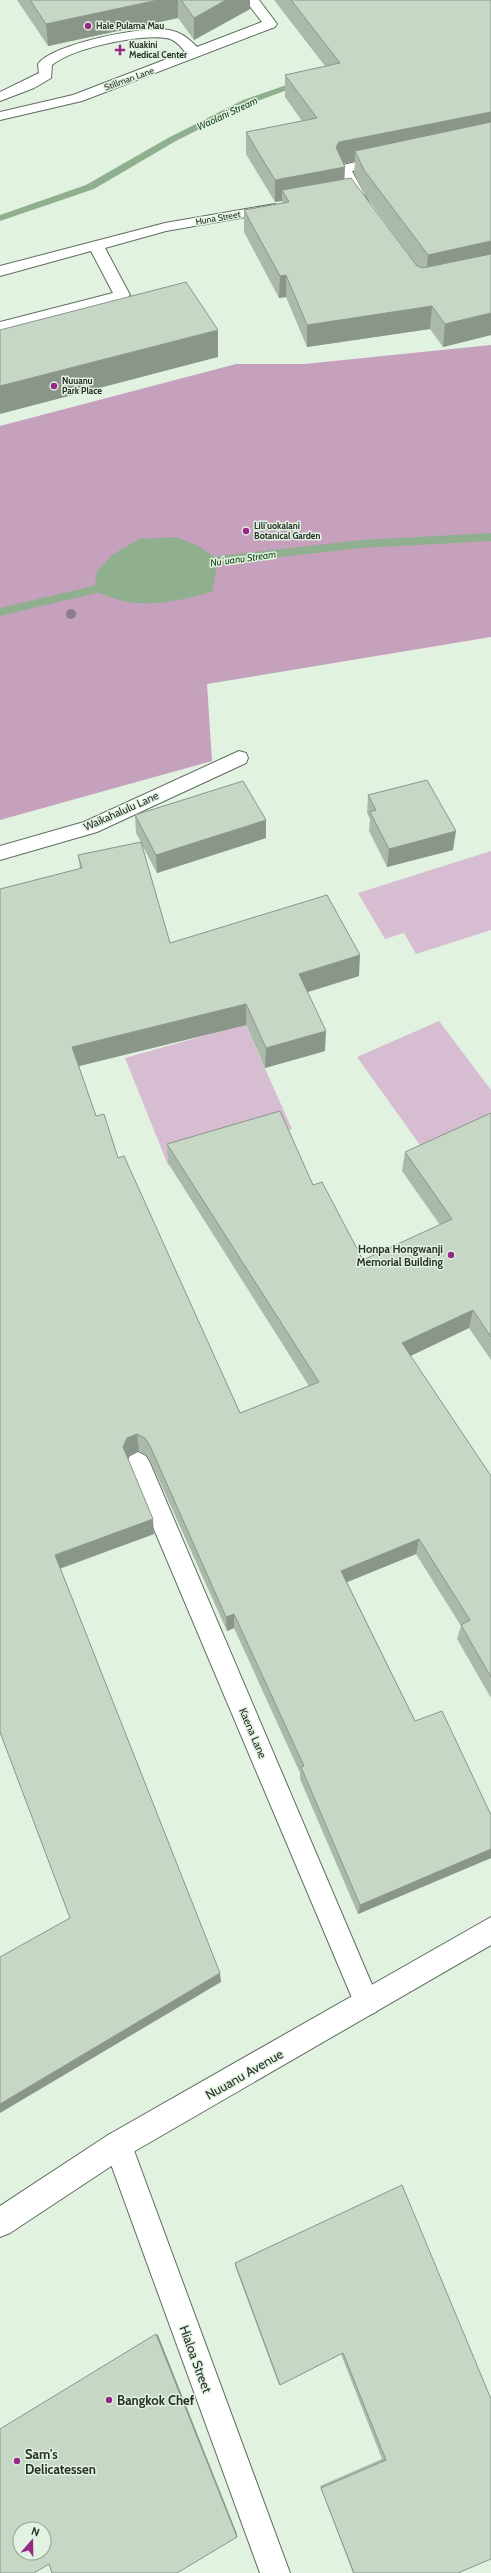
<svg xmlns="http://www.w3.org/2000/svg" width="491" height="2573" font-family="Cabin,sans-serif">
  <style>
    .green { fill: #d7bdd1 }
    .forest { fill: #c6a1be }
    .water { fill: #90af8e }
    .lines { fill: none; stroke-linecap: round; stroke-linejoin: round }
    .stream { fill: #90af8e; fill-rule: evenodd }
    .minor-casing { stroke: #5e6d5e; stroke-width: 2 }
    .major-casing { stroke: #5e6d5e; stroke-width: 2 }
    .minor { fill: #fff; fill-rule: evenodd }
    .major { fill: #fff; fill-rule: evenodd }
    .tree { fill: #8d7c89 }
    .wall { fill: #aab9a9; fill-rule: evenodd }
    .shaded-wall { fill: #8b968a }
    .building { fill: #c6d7c5; stroke: #8b968a; fill-rule: evenodd }
    .poi-dot { fill: #982988; stroke: #e1f2e0; stroke-width: 1.5 }
    .labels { text-anchor: middle; stroke-width: 3; stroke-linejoin: round; paint-order: stroke }
    .far-poi-label { font-size: 9px; font-weight: bold; fill: #2a302a; stroke: #e1f2e0; text-anchor: start }
    .far-street-label { font-size: 9px; fill: #2a302a; stroke: #e1f2e0 }
    .far-water-label { font-size: 10px; font-style: italic; fill: #19471a; stroke: #e1f2e0 }
    .street-label { font-size: 11px; fill: #2a302a; stroke: #e1f2e0 }
    .poi-label { font-size: 11px; font-weight: bold; fill: #2a302a; stroke: #e1f2e0; text-anchor: end }
    .near-street-label { font-size: 13px; fill: #2a302a; stroke: #e1f2e0 }
    .near-poi-label { font-size: 13px; font-weight: bold; fill: #2a302a; stroke: #e1f2e0; text-anchor: start }
  </style>
  <rect width="100%" height="100%" fill="#e1f2e0"/>
  <path class="green" d="M491 851V930L416 954 404 933 385 939 358 893Z
    M239 1010 292 1129 168 1165 125 1058 224 1030Z
    M439 1021 491 1090V1131L430 1159 357 1057Z"/>
  <path class="forest" d="M491 345V637L207 684 212 761 0 820V426L236 364H304Z"/>
  <path class="water" d="M176 537 199 546 218 560 212 592C170 603 134 612 94 590L97 571 112 555 139 539Z"/>
  <g class="lines">
    <path class="stream" d="M301 80 309 82 249 104 174 142 94 189 0 221V215L86 185 168 138 243 100Z
      M491 533V541L362 548 218 564 198 569 192 565 194 562 218 556 362 540Z
      M114 581 118 582V588L0 616V608Z"/>
    <defs>
      <path id="minor" d="M245 0H259L277 24 275 27 82 101 0 120V112L73 95 185 52C180 45 174 39 166 38 139 34 73 48 52 65L51 78 34 88 0 101V92L39 73 38 64C52 44 145 25 169 30 181 32 188 38 197 47L262 22Z
        M384 156 389 157 391 160 389 163 352 171 370 205 368 208H358L336 169 338 166Z
        M275 204 282 208 280 211 166 231 105 248 130 295 127 298 0 332V322L113 293 91 251 0 276V266L165 223Z
        M239 751 246 753 248 758 246 763 97 832 0 860V846L84 822Z
        M138 1452 146 1456 150 1463 376 1994 380 2003 376 2012 367 2016 358 2012 126 1463 130 1456Z
        M118 2131 128 2135 132 2145 290 2573H260L104 2145 108 2135Z"/>
      <path id="major" d="M491 1917V1945L128 2155 10 2233 0 2237V2206L108 2135Z"/>
    </defs>
    <use href="#minor" class="minor-casing"/>
    <use href="#major" class="major-casing"/>
    <use href="#minor" class="minor"/>
    <use href="#major" class="major"/>
  </g>
  <circle class="tree" cx="71" cy="614" r="5"/>
  <path class="wall" d="M17 0H250V9L194 40 178 18 48 46Z
    M274 0H491V335L443 347 430 329 307 347 286 297 279 298 244 232V210L282 203V201L275 202 246 154V132L302 121 285 97V75L325 66ZM355 161 354 173 363 192 417 266 344 179 343 163Z
    M368 795 453 850 387 867 369 831 370 819 367 813Z
    M135 815 266 838 157 873 141 843 170 943 359 976 308 992 325 1051 265 1068 246 1025 79 1066 96 1116 118 1158 240 1413 309 1386 168 1163 167 1144 313 1185 363 1260 440 1225 402 1171 405 1152 491 1113V1360L469 1328 410 1356 491 1476V1698L457 1639 461 1626 416 1554 347 1582 415 1721 491 1815V1858L358 1914 300 1779V1773L234 1628 227 1631 151 1462 147 1455 139 1451 129 1455 127 1459 154 1534 60 1569 221 1982 70 1918 0 1732 80 869 78 855 141 842 136 833Z
    M402 2185 458 2573H353L320 2486 382 2459 341 2354 279 2385 235 2266V2263Z"/>
  <path class="shaded-wall" d="M158 0H178V18L48 46 46 24Z
    M226 0H250V9L194 40V18Z
    M491 112V134L355 151V161L338 165 345 167 344 190H282V201L275 202V180L336 147 339 142Z
    M491 241V260L426 277 428 255Z
    M286 275V297L279 298 280 276Z
    M432 306 430 329 307 347V325Z
    M491 313V335L443 347 445 324Z
    M218 330V357L0 414V386Z
    M266 820V838L157 873 156 855Z
    M456 831 453 850 387 867 389 849Z
    M360 955 359 976 298 995 299 974Z
    M246 1004V1025L75 1067 72 1047Z
    M326 1031 325 1051 265 1068 266 1048Z
    M473 1310 469 1328 400 1361 402 1343Z
    M137 1434 139 1451 129 1455 125 1464 123 1447 127 1438Z
    M153 1519 154 1534 58 1569 55 1555Z
    M419 1539 416 1554 340 1585 341 1571Z
    M234 1614V1628L227 1631 226 1617Z
    M491 1849V1858L358 1914 360 1905Z
    M220 1973 221 1982 0 2113V2104Z
    M156 2334 158 2335 237 2534V2537Z"/>
  <path class="building" d="M30 0H158L46 24Z
    M181 0H226L194 18Z
    M291 0H491V112L339 142 336 147 345 167 275 180 246 132 317 118 285 75 340 63Z
    M491 122V241L428 255 364 170 355 151Z
    M351 178 417 266 423 268 491 254V313L445 324 432 306 307 325 286 275 280 276 244 210 289 202 282 190Z
    M186 282 218 330 0 386V330Z
    M427 780 456 831 389 849 370 812 376 810 368 795Z
    M243 781 266 820 156 855 135 815Z
    M141 842 170 943 327 895 360 955 299 974 326 1031 266 1048 246 1004 72 1047 96 1116 104 1114 118 1158 124 1156 240 1413 319 1382 167 1144 280 1111 313 1185 322 1182 363 1260 452 1219 405 1152 491 1113V1337L473 1310 402 1343 491 1476V1677L461 1625 470 1620 419 1539 341 1571 415 1721 442 1711 491 1815V1849L360 1905 301 1767 304 1766 234 1614 226 1617 150 1446 145 1438 137 1434 127 1438 123 1447 153 1519 55 1555 220 1973 0 2104V1957L70 1918 0 1732V889L82 868 78 855Z
    M402 2185 491 2399V2559L458 2573H354L321 2488 386 2460 343 2353 280 2385 235 2263Z
    M156 2334 237 2537 177 2573H52L49 2564 34 2573H0V2429ZM20 2529H44V2553H20Z"/>
  <g class="poi-dot">
    <circle cx="88" cy="26" r="4"/>
    <path d="M118 44h4v4h4v4h-4v4h-4v-4h-4v-4h4z"/>
    <circle cx="54" cy="386" r="4"/>
    <circle cx="246" cy="531" r="4"/>
    <circle cx="451" cy="1255" r="4"/>
    <circle cx="109" cy="2400" r="4"/>
    <circle cx="17" cy="2461" r="4"/>
  </g>
  <g class="labels">
    <g class="far-poi-label">
      <text x="96" y="29">Hale Pulama Mau</text>
      <text x="129" y="48">Kuakini<tspan x="129" dy="10">Medical Center</tspan></text>
      <text x="62" y="384">Nuuanu<tspan x="62" dy="10">Park Place</tspan></text>
      <text x="254" y="529">Lili'uokalani<tspan x="254" dy="10">Botanical Garden</tspan></text>
    </g>
    <g class="far-street-label">
      <text transform="translate(129 79) rotate(-20)" y="3">Stillman Lane</text>
      <text transform="translate(218 218) rotate(-10)" y="3">Huna Street</text>
    </g>
    <g class="far-water-label">
      <text transform="translate(227 113) rotate(-25)" y="4">Waolani Stream</text>
      <text transform="translate(243 558) rotate(-8)" y="4">Nuʻuanu Stream</text>
    </g>
    <g class="street-label">
      <text transform="translate(121 811) rotate(-24)" y="4">Waikahalulu Lane</text>
      <text transform="translate(253 1733) rotate(67)" y="4">Kaena Lane</text>
    </g>
    <g class="poi-label">
      <text x="443" y="1253">Honpa Hongwanji<tspan x="443" dy="13">Memorial Building</tspan></text>
    </g>
    <g class="near-street-label">
      <text transform="translate(244 2074) rotate(-30)" y="5">Nuuanu Avenue</text>
      <text transform="translate(196 2359) rotate(70)" y="5">Hialoa Street</text>
    </g>
    <g class="near-poi-label">
      <text x="117" y="2405">Bangkok Chef</text>
      <text x="25" y="2459">Sam's<tspan x="25" dy="15">Delicatessen</tspan></text>
    </g>
  </g>
  <g transform="translate(32 2541) rotate(20)"><circle r="19" fill="#e1f2e0" stroke="#98a497"/>
  <path d="M0-3L7 15L0 10L-7 15Z" fill="#982988"/>
  <text y="-6" font-size="11" font-weight="bold" text-anchor="middle" fill="#2a302a">N</text>
  </g>
</svg>
